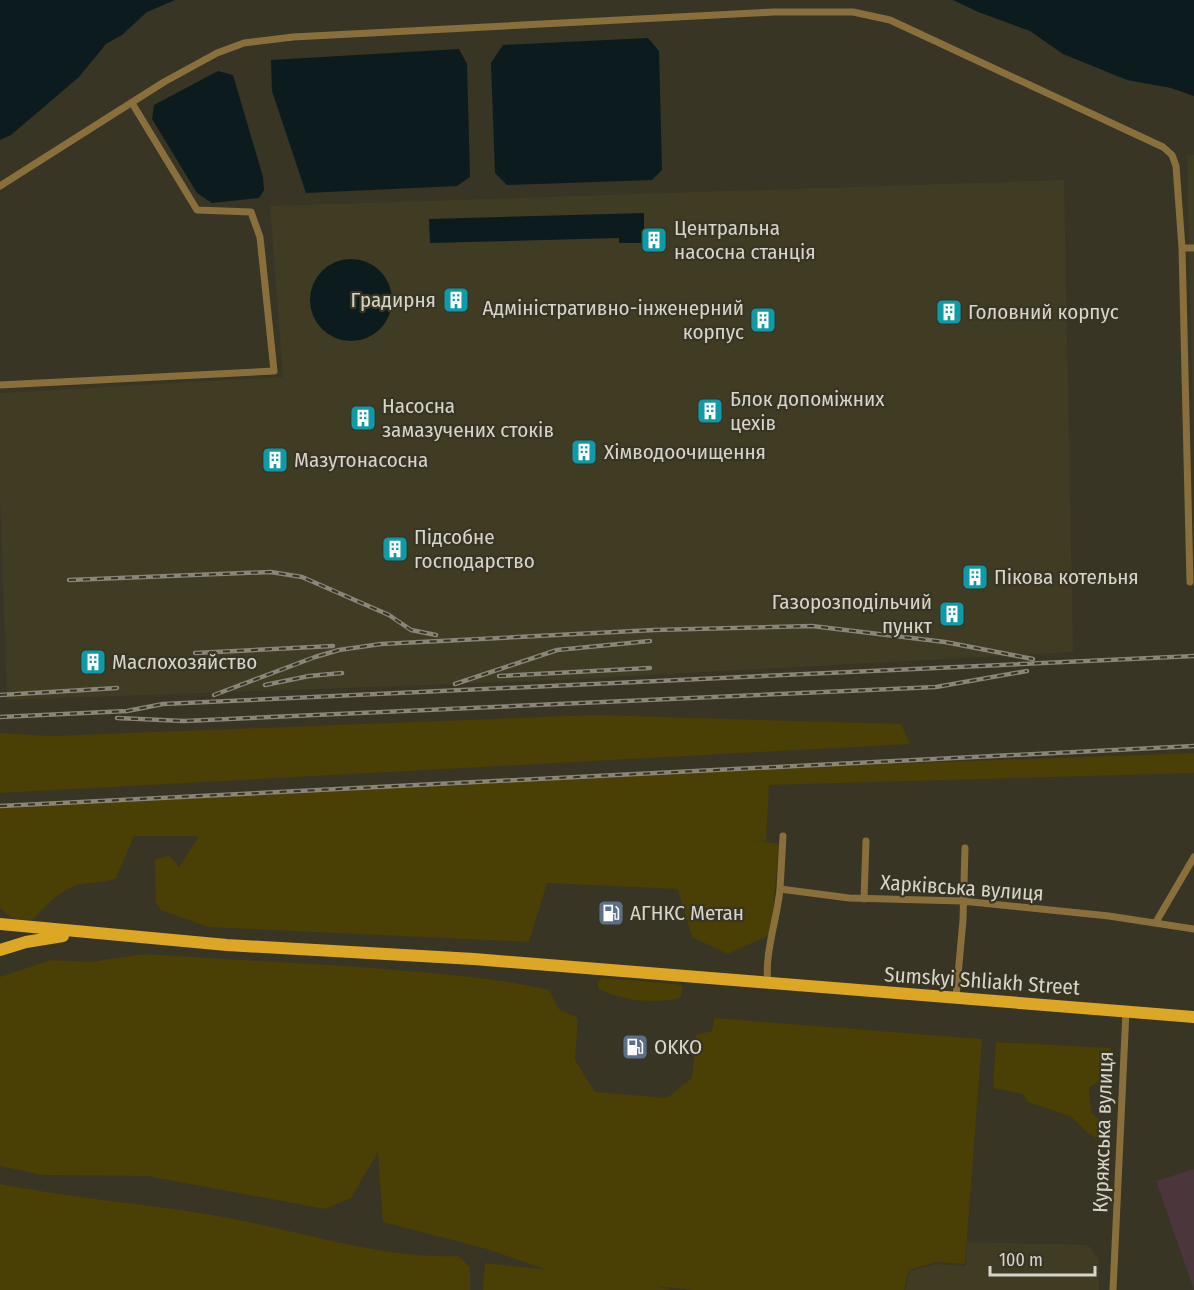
<svg xmlns="http://www.w3.org/2000/svg" width="1194" height="1290" font-family="'Fira Sans Condensed',sans-serif">
  <style>
    .built { fill: #403b23 }
    .education { fill: #4a363b }
    .green { fill: #4a3f05 }
    .water { fill: #0c1c1e }
    .lines { fill: none; stroke-linecap: round; stroke-linejoin: round }
    .street { stroke: #896f3b; stroke-width: 7 }
    .primary { stroke: #dda726; stroke-width: 12 }
    .rail-casing { stroke: #898678; stroke-width: 4.5 }
    .rail { stroke: #383524; stroke-width: 2; stroke-dasharray: 7; stroke-linecap: butt }
    .labels { text-anchor: middle; stroke-width: 4.5; stroke-linejoin: round; paint-order: stroke }
    .poi-label { font-size: 21px; fill: #d7d5ca; stroke: #383524; text-anchor: start }
    .street-label { font-size: 21px; fill: #d7d5ca; stroke: #383524 }
  </style>
  <rect width="100%" height="100%" fill="#383524"/>
  <path class="built" d="M1187 155H1194V463Z
    M1064 180 1073 652 539 681 7 700 0 495V393L283 377 270 206Z
    M967 1242 1088 1245 1099 1260V1290H905L910 1271 937 1264 966 1266Z"/>
  <path class="education" d="M1194 1169V1290L1156 1181Z"/>
  <path class="green" d="M595 715 901 724 910 744 0 793V733L51 736Z
    M1194 753V773L769 785 766 841 754 840 779 844 771 934 728 954 692 937 678 889 547 883 529 942 208 927 161 910 156 903 155 860 169 855 179 867 199 836H134L116 878C100 885 87 881 74 886 57 893 44 908 32 920L11 918 0 908V806L694 771Z
    M143 954C223 959 304 963 385 969 441 974 494 977 549 990L559 1009 578 1018 575 1060 595 1092 667 1098 692 1078 696 1035 712 1031 714 1018 982 1039 965 1264 936 1262 909 1270 904 1290H694L654 1286 673 1290H483L485 1263 547 1270 487 1249 383 1222 378 1152 351 1198 325 1209 147 1176 42 1175 0 1166V977L51 960 90 962Z
    M603 978 676 984 683 986 680 998C656 1004 619 1001 598 988V981Z
    M996 1042 1111 1048 1113 1070 1089 1088 1091 1112 1107 1126V1145L1088 1133 1070 1116 1028 1102 1023 1094 993 1088Z
    M0 1184C70 1198 141 1203 212 1215 293 1228 374 1259 458 1256L470 1267V1290H0Z"/>
  <path class="water" d="M0 0H175L147 12 122 35 106 44 79 77 11 135 0 140Z
    M953 0H1194V96L1171 88 1127 80 1063 54 1030 31 978 12Z
    M648 38 659 51 662 170 652 180 507 185 495 173 491 63 503 45Z
    M459 49 467 64 470 177 457 186 306 193 272 91 271 60Z
    M218 71 233 75 263 177 264 190 259 198 212 203 197 193 152 119 154 105Z
    M644 213V243H619V238L430 243 429 219Z
    M310 300a41 41 0 1 1 82 0a41 41 0 1 1-82 0Z"/>
  <g class="lines">
    <path class="street" d="M0 186 164 82 217 53 244 43 293 37 774 12H853L890 20 1163 147 1172 155 1176 166 1182 248 1190 582
      M1182 248H1194
      M0 385 274 371 260 237 251 212 197 210 132 103
      M783 836 780 889 849 898 962 901 1109 916 1194 929
      M864 899 866 841
      M1156 922 1194 857
      M768 984C764 953 777 921 780 889
      M956 997 963 920 965 848
      M1113 1290 1126 1011"/>
    <path class="primary" d="M0 924 227 945 474 959 1194 1017
      M0 950 26 942 63 936"/>
    <defs>
      <path id="rail" d="M69 580 271 572 302 577 389 615 411 630 436 635
        M195 653 333 646
        M499 676 650 668
        M455 684 557 650 650 641
        M265 685 309 676 342 673
        M0 695 117 688
        M214 695 315 657 339 650 381 644 654 630 812 626 945 642 1033 659
        M0 717 127 711 163 704 1194 656
        M117 718 184 721 936 687 1027 671
        M0 806 1194 746"/>
    </defs>
    <use href="#rail" class="rail-casing"/>
    <use href="#rail" class="rail"/>
  </g>
  <defs>
    <symbol id="building-square" viewBox="-11 -11 22 22"><rect x="-9" y="-9" width="18" height="18" rx="4" fill="#0f9aa8" stroke="#383524"/><path d="M-4-6H4V6H1V3H-1V6H-4ZM-2.5-4.3h1.7v1.8h-1.7ZM.8-4.3h1.7v1.8H.8ZM-2.5-1h1.7V.8h-1.7ZM.8-1h1.7V.8H.8Z" fill="#fff"/></symbol>
    <symbol id="fuel-square" viewBox="-11 -11 22 22"><rect x="-9" y="-9" width="18" height="18" rx="4" fill="#5c6f8a" stroke="#383524"/><path d="M-5.5-6h7V0h2V4h1.3V-2.5L3-4.5l.8-.8L6-3V5H2.5V1h-1V6h-7ZM-4.2-4.7v3.2H.2V-4.7Z" fill="#fff"/></symbol>
  </defs>
  <g fill-rule="evenodd">
    <use href="#building-square" x="639" y="225" width="30" height="30"/>
    <use href="#building-square" x="441" y="285" width="30" height="30"/>
    <use href="#building-square" x="934" y="297" width="30" height="30"/>
    <use href="#building-square" x="748" y="305" width="30" height="30"/>
    <use href="#building-square" x="695" y="396" width="30" height="30"/>
    <use href="#building-square" x="348" y="403" width="30" height="30"/>
    <use href="#building-square" x="569" y="437" width="30" height="30"/>
    <use href="#building-square" x="260" y="445" width="30" height="30"/>
    <use href="#building-square" x="380" y="534" width="30" height="30"/>
    <use href="#building-square" x="960" y="562" width="30" height="30"/>
    <use href="#building-square" x="937" y="599" width="30" height="30"/>
    <use href="#building-square" x="78" y="647" width="30" height="30"/>
    <use href="#fuel-square" x="596" y="898" width="30" height="30"/>
    <use href="#fuel-square" x="620" y="1032" width="30" height="30"/>
  </g>
  <g class="labels">
    <g class="poi-label">
      <text x="674" y="235">Центральна<tspan x="674" dy="24">насосна станція</tspan></text>
      <text x="436" y="307" text-anchor="end">Градирня</text>
      <text x="744" y="315" text-anchor="end">Адміністративно-інженерний<tspan x="744" dy="24">корпус</tspan></text>
      <text x="968" y="319">Головний корпус</text>
      <text x="730" y="406">Блок допоміжних<tspan x="730" dy="24">цехів</tspan></text>
      <text x="382" y="413">Насосна<tspan x="382" dy="24">замазучених стоків</tspan></text>
      <text x="604" y="459">Хімводоочищення</text>
      <text x="294" y="467">Мазутонасосна</text>
      <text x="414" y="544">Підсобне<tspan x="414" dy="24">господарство</tspan></text>
      <text x="994" y="584">Пікова котельня</text>
      <text x="932" y="609" text-anchor="end">Газорозподільчий<tspan x="932" dy="24">пункт</tspan></text>
      <text x="112" y="669">Маслохозяйство</text>
      <text x="630" y="920">АГНКС Метан</text>
      <text x="654" y="1054">OKKO</text>
    </g>
    <g class="street-label">
      <text transform="translate(962 888) rotate(4)" y="7">Харківська вулиця</text>
      <text transform="translate(982 981) rotate(4)" y="7">Sumskyi Shliakh Street</text>
      <text transform="translate(1103 1132) rotate(-88)" y="7">Куряжська вулиця</text>
    </g>
  </g>
  <path d="M990 1266v9h105v-9" fill="none" stroke="#d7d5ca" stroke-width="3"/>
  <text x="999" y="1266" font-size="18" fill="#d7d5ca" stroke="#383524" stroke-width="4.5" paint-order="stroke">100 m</text>
</svg>
